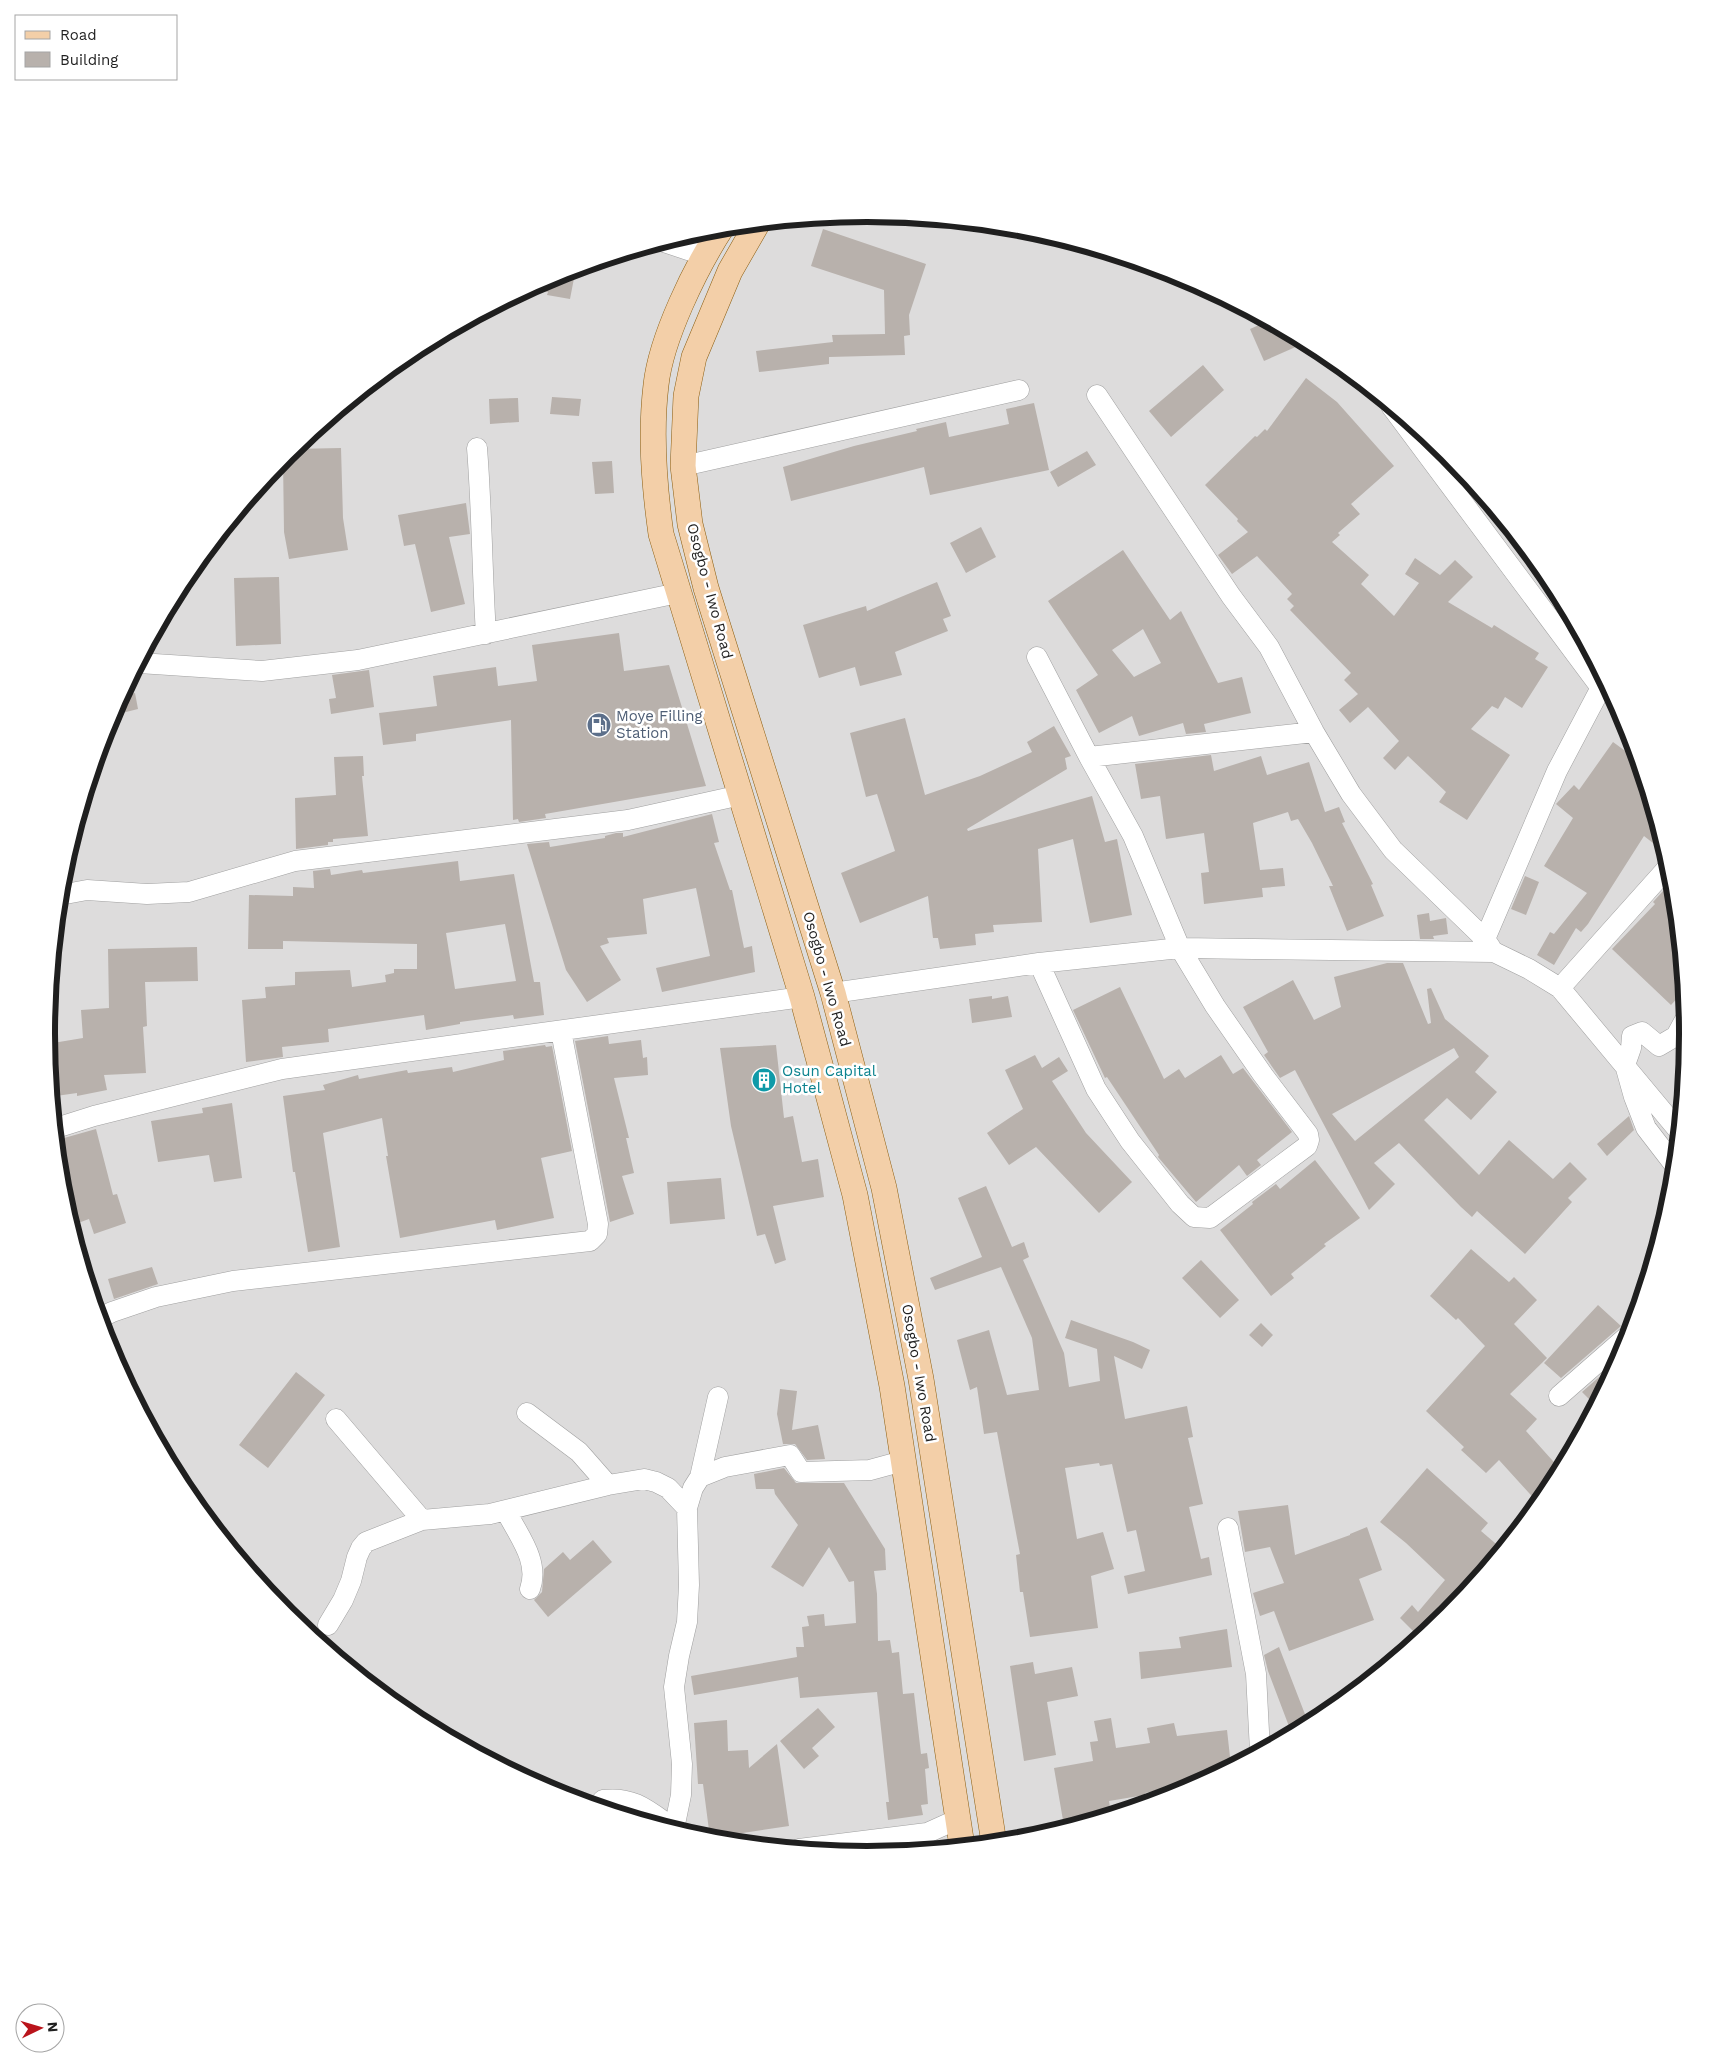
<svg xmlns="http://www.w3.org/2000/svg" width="1735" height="2068" font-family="'Work Sans',sans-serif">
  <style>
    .residential { fill: #dddcdc }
    .building { fill: #b8b1ac; fill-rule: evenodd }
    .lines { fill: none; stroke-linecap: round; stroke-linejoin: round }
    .minor-casing { stroke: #a0a0a0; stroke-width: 21 }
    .major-casing { stroke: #8b5d0f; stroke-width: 26 }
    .minor { stroke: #fff; stroke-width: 20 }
    .major { stroke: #f3cfa8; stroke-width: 25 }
    .labels { text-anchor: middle; stroke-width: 5; stroke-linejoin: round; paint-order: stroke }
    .street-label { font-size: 15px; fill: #1f1f1f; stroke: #fff }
    .service-label { font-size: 15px; fill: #4e5e75; stroke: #fff; text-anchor: start }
    .culture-label { font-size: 15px; fill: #0d838f; stroke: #fff; text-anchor: start }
    .rim { fill: none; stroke: #1f1f1f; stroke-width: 6 }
  </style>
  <rect width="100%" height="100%" fill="#efece7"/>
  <path class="residential" d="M48 1034a819 819 0 1 1 1638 0a819 819 0 1 1-1638 0Z"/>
  <path class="building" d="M823 229 926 264 909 315 910 335 904 336 905 355 829 357V364L759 372 756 351 833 342 832 335 885 334 884 290 811 266Z
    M576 268 570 299 547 295 548 292 543 291V281L553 275Z
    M1268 321 1307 342 1264 361 1250 329Z
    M1203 365 1224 390 1171 437 1149 411Z
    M1306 378 1337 402 1394 466 1351 504 1360 514 1338 533 1340 535 1332 542 1369 575 1361 584 1394 616 1419 583 1405 574 1415 558 1440 575 1455 560 1473 577 1448 602 1492 628 1494 625 1539 653 1535 659 1548 667 1522 708 1505 697 1498 709 1492 706 1471 729 1510 755 1467 820 1439 802 1446 792 1408 756 1395 770 1383 758 1399 741 1368 707 1350 723 1339 710 1358 694 1344 680 1351 673 1290 610 1294 606 1287 599 1292 594 1257 556 1232 574 1218 555 1248 532 1237 521 1238 519 1205 485 1255 436 1257 437 1265 429 1267 431Z
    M552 397 581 399 579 416 550 414Z
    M518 398 519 422 490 424 489 399Z
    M1034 403 1049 470 930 495 924 467 791 501 783 467 854 446 917 431 916 429 946 422 949 437 1009 424 1006 409Z
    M341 448 343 518 348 550 289 559 284 532 283 458 292 449Z
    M1087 451 1096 465 1058 487 1050 472Z
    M612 461 614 493 595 494 592 462Z
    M466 503 470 534 449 537 465 604 431 612 415 544 404 546 398 515Z
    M981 527 996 557 966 573 950 543Z
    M1123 550 1170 620 1181 611 1218 683 1242 677 1251 713 1204 724 1206 732 1186 734 1183 723 1139 736 1132 716 1099 733 1076 690 1098 675 1048 601ZM1143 629 1161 663 1134 677 1112 650Z
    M279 577 281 644 236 646 234 578Z
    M937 582 951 616 943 619 948 631 895 652 902 675 860 686 855 667 819 678 803 625 866 606 867 611Z
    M619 633 624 671 669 665 706 786 545 814 546 818 519 822 518 819 513 820 511 720 416 734V741L383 745 379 713 437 706 433 676 496 667 498 686 537 681 532 645Z
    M369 670 374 707 331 714 329 699 336 698 332 675Z
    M135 693 138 709 122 713 119 701 122 696Z
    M905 718 925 795 980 776 1032 752 1027 742 1054 726 1071 756 1065 758 1067 769 967 829 968 831 1092 796 1105 842 1117 839 1132 915 1090 923 1073 839 1038 849 1042 922 993 925 994 932 975 934 976 945 940 949 938 938H933L928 896 860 923 841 873 895 851 877 794 866 797 850 733Z
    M1613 742 1639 761 1667 854 1644 836 1588 924 1581 932 1576 928 1554 965 1537 955 1550 932 1554 934 1587 893 1544 866 1573 818 1556 804 1574 785 1579 790Z
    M1211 755 1214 771 1261 756 1267 775 1309 762 1325 812 1339 807 1345 822 1342 823 1373 884 1371 885 1384 916 1347 931 1329 886H1333L1312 843 1298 819 1291 821 1288 812 1253 823 1260 870 1283 868 1285 886 1262 888 1263 897 1204 904 1201 873 1209 872 1204 833 1166 839 1160 796 1141 799 1135 764Z
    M363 756 364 776H362L368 836 333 839V842H328V845L296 849 295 798 336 795 334 757Z
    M712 814 719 842 714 843 730 890H732L744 948 752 946 755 972 662 992 656 968 710 956 696 888 643 899 647 934 607 938 609 943 600 946 621 980 587 1002 566 970 527 844 549 842 550 847 605 838V836L616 833H623V837Z
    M458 861 460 881 514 874 534 982H540L544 1015 514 1019 513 1015 460 1022V1024L426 1030 424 1015 328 1029 329 1042 282 1047 283 1057 246 1062 242 1000 266 998 265 987 295 985V972L350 970 352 987 386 982 385 975 394 973V969H417V944L283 941V949H248L249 895 293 896V887L314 888 313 871 330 869 331 875 362 870 363 873ZM505 924 516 981 455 989 446 933Z
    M1525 876 1539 882 1526 915 1511 909Z
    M1674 879 1684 991 1671 1005 1612 949 1655 904 1653 902Z
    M1429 913 1430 921 1446 918 1448 934 1433 936 1434 939H1420L1417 915Z
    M197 947 198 981 145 982 147 1026 143 1027 146 1073 104 1075 107 1090 77 1096V1093L56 1096 47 1044 83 1038 81 1010 109 1008 108 949Z
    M1387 963H1403L1428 1024 1431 1023 1427 989 1431 988 1445 1019 1489 1056 1475 1072 1497 1092 1471 1120 1447 1098 1424 1120 1479 1175 1509 1140 1553 1179 1570 1162 1587 1179 1568 1198 1572 1202 1525 1254 1477 1211 1472 1217 1461 1207 1399 1143 1374 1163 1395 1184 1369 1210 1295 1070 1280 1078 1264 1055 1268 1052 1243 1007 1293 980 1314 1020 1341 1007 1334 977ZM1454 1048 1459 1057 1355 1141 1332 1114Z
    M1120 987 1164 1079 1179 1069 1185 1078 1221 1055 1233 1074 1243 1068 1292 1132 1257 1160 1261 1165 1247 1176 1239 1165 1196 1202 1158 1157 1159 1155 1107 1077 1105 1078 1073 1010Z
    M992 996V999L1008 996 1012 1017 972 1023 969 999Z
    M608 1036 609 1044 641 1040 643 1058 647 1057 648 1075 614 1078 629 1138H626L634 1173 622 1176 634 1214 610 1222 575 1041Z
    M545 1045 546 1047 552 1046 572 1151 541 1158 554 1218 497 1230 495 1220 400 1238 386 1156H388L382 1118 323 1133 340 1247 308 1252 295 1172H293L283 1096 325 1090 323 1085 358 1075 359 1079 407 1070 408 1073 452 1067 453 1072 504 1060 503 1051Z
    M776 1045 784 1118 793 1116 802 1162 818 1159 824 1197 773 1206 786 1260 775 1264 765 1234 757 1236 731 1126 720 1048Z
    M1035 1055 1042 1068 1059 1057 1068 1071 1052 1081 1086 1133 1132 1182 1099 1213 1036 1147 1009 1165 987 1133 1023 1109 1005 1070Z
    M232 1103 242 1178 214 1182 209 1155 158 1162 151 1121 203 1113 202 1108Z
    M1629 1116 1634 1130 1607 1156 1597 1144Z
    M96 1129 113 1195 117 1194 126 1223 94 1234 89 1219 78 1223 68 1194 62 1195 57 1140Z
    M1315 1160 1360 1218 1324 1244 1326 1246 1291 1274 1294 1278 1271 1296 1220 1230 1253 1204 1252 1202 1276 1184 1280 1189Z
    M721 1178 725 1219 670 1224 667 1182Z
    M986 1186 1012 1247 1024 1242 1029 1257 1023 1260 1064 1353 1069 1387 1100 1381 1097 1349 1065 1338 1071 1320 1133 1342 1150 1350 1142 1369 1114 1356 1125 1419 1187 1406 1193 1437 1188 1438 1203 1504 1189 1507 1201 1559 1209 1557 1212 1575 1128 1594 1124 1576 1145 1571 1136 1530 1127 1532 1112 1464 1100 1466 1099 1463 1065 1468 1077 1539 1103 1532 1114 1569 1091 1576 1098 1628 1030 1637 1023 1592H1020L1016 1555 1020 1554 997 1432 984 1434 977 1387 970 1390 957 1340 989 1330 1007 1395 1039 1390 1032 1338 1001 1267 935 1290 930 1278 982 1257 958 1198Z
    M1471 1249 1509 1282 1514 1277 1537 1300 1514 1324 1547 1358 1510 1394 1537 1419 1526 1431 1561 1470 1550 1490 1539 1504 1499 1460 1486 1473 1461 1450 1464 1447 1426 1411 1485 1346 1458 1318 1456 1320 1430 1296Z
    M1201 1260 1239 1300 1220 1318 1182 1278Z
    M152 1267 158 1284 114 1299 108 1279Z
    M1598 1305 1621 1326 1561 1378 1544 1363Z
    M1261 1323 1273 1335 1262 1347 1249 1335Z
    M1622 1357 1610 1379 1596 1406 1582 1392Z
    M296 1372 325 1395 268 1468 239 1445Z
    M780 1389 797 1391 792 1430 818 1425 825 1459 807 1460 795 1444H783L777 1414Z
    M784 1468 796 1483H844L885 1549 886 1570 874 1571 877 1594 878 1641 890 1640 892 1653 899 1652 903 1694 914 1693 921 1754 927 1753 929 1768 925 1769 928 1804 921 1805 923 1815 888 1820 886 1802H889L877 1692 800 1698 798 1677 694 1695 691 1676 797 1657 796 1647H804L802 1627 809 1626 807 1616 824 1614 825 1626 856 1623 854 1581 849 1582 829 1547 803 1587 771 1567 798 1525 775 1494 774 1489H756L754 1474Z
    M1427 1468 1488 1523 1481 1531 1502 1549 1448 1615 1420 1638 1400 1618 1412 1605 1418 1612 1445 1580 1406 1543 1380 1522Z
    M1288 1505 1295 1555 1350 1535V1534L1367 1527 1382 1570 1359 1579 1374 1620 1289 1651 1274 1611 1260 1616 1253 1593 1284 1583 1270 1547 1245 1552 1238 1511Z
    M593 1540 612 1562 548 1617 534 1600 542 1592 544 1569 563 1552 570 1560Z
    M1227 1629 1232 1667 1141 1679 1139 1652 1181 1648 1179 1637Z
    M1279 1647 1308 1722 1290 1729 1268 1671 1264 1655Z
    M1033 1662 1035 1674 1072 1667 1078 1696 1047 1702 1056 1755 1024 1761 1010 1666Z
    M818 1708 835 1727 812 1748 819 1756 804 1769 780 1741Z
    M1111 1718 1116 1748 1150 1743 1147 1728 1174 1723 1177 1736 1227 1730 1231 1766 1203 1782 1145 1793V1795L1109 1801 1111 1814 1081 1823 1064 1826 1054 1768 1093 1761 1090 1742 1098 1741 1094 1721Z
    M727 1720 728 1751 748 1750 749 1768 777 1744 789 1826 710 1838 703 1784H698L694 1723Z"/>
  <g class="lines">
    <defs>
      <path id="minor" d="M664 242 703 255
        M1097 395 1231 596 1269 647 1314 732 1351 794 1393 850 1485 939
        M1391 406 1601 688
        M477 448C482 510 482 572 486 634
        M683 466 1019 390
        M1037 657 1089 757 1133 836 1180 948 1215 1006 1263 1075 1308 1134 1309 1140 1307 1146 1210 1218 1194 1217 1180 1204 1130 1141 1096 1089 1039 963
        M139 663 262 671 358 660 678 593
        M1089 757 1314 732
        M60 895 87 890 147 894 189 892 295 861 628 820 741 795
        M1491 948 1485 939 1557 771 1605 680
        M1560 988 1670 865
        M833 993 1039 963 1180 948 1494 952 1529 969 1560 988 1679 1131
        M56 1128 94 1116 282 1069 802 997
        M1676 1167 1646 1128 1634 1097 1625 1065 1631 1048 1632 1036 1642 1032 1659 1046 1676 1036 1687 1016
        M100 1318 112 1312 156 1297 233 1281 590 1241 597 1234 598 1224 561 1031
        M1559 1396 1631 1333
        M527 1413 579 1452 608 1485
        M336 1419 422 1520
        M700 1477 718 1397
        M506 1511C518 1535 540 1561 530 1589
        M1228 1528 1256 1674 1260 1751
        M328 1625 343 1600 351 1581 357 1557 361 1548 366 1542 422 1520 490 1514 608 1485 644 1479 656 1482 668 1488 687 1508
        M598 1806 603 1800C634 1796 649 1811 673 1828
        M674 1829 681 1795 682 1764 674 1687 679 1656 687 1622 689 1585 687 1508 693 1488 700 1477 725 1467 790 1455 801 1472 870 1470 903 1461
        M799 1849 927 1833 958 1819"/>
      <path id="major" d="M757 224 730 271 694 357 686 396 683 466 690 524 706 588 833 993 884 1188 921 1379 994 1843
        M722 227C696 267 661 338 656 385 650 435 654 484 661 534L802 997 855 1195 892 1386 962 1846"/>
    </defs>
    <use href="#minor" class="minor-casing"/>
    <use href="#major" class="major-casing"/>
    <use href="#minor" class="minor"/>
    <use href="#major" class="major"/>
  </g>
  <defs>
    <symbol id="fuel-disc" viewBox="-11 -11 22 22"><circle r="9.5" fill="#5c6f8a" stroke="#fff"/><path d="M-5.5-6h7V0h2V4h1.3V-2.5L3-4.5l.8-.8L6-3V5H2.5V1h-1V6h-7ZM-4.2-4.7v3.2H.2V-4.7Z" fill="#fff"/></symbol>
    <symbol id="building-disc" viewBox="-11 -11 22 22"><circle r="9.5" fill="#0f9aa8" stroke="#fff"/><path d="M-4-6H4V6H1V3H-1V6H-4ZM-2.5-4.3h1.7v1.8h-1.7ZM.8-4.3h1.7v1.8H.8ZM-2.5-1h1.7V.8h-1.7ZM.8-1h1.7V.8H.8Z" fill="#fff"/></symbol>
  </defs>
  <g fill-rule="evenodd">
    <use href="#fuel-disc" x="585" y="711" width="28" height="28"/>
    <use href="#building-disc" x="750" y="1066" width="28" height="28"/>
  </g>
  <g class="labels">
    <g class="street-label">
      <text transform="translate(710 591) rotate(75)" y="5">Osogbo - Iwo Road</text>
      <text transform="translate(827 979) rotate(74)" y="5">Osogbo - Iwo Road</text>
      <text transform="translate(919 1373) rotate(80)" y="5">Osogbo - Iwo Road</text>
    </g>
    <g class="service-label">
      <text x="616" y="721">Moye Filling<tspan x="616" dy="17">Station</tspan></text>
    </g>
    <g class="culture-label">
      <text x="782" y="1076">Osun Capital<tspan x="782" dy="17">Hotel</tspan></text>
    </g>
  </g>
  <path d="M0 0H1735V2068H0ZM55 1034a812 812 0 1 1 1624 0a812 812 0 1 1-1624 0Z" fill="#fff" fill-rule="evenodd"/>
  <path class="rim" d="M55 1034a812 812 0 1 1 1624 0a812 812 0 1 1-1624 0Z"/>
  <rect x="15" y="15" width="162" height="65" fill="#ffffff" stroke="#a5a5a5"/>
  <rect x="25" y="31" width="25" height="8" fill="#f3cfa8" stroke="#a5a5a5"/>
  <text x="60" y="40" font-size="15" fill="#1f1f1f">Road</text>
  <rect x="25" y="52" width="25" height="15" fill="#b8b1ac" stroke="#a5a5a5"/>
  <text x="60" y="65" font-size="15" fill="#1f1f1f">Building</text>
  <g transform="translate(40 2028) rotate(85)"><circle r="24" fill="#ffffff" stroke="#a5a5a5"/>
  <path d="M0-4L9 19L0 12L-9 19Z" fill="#ba141b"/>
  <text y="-8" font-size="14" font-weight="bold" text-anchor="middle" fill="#1f1f1f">N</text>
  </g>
</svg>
